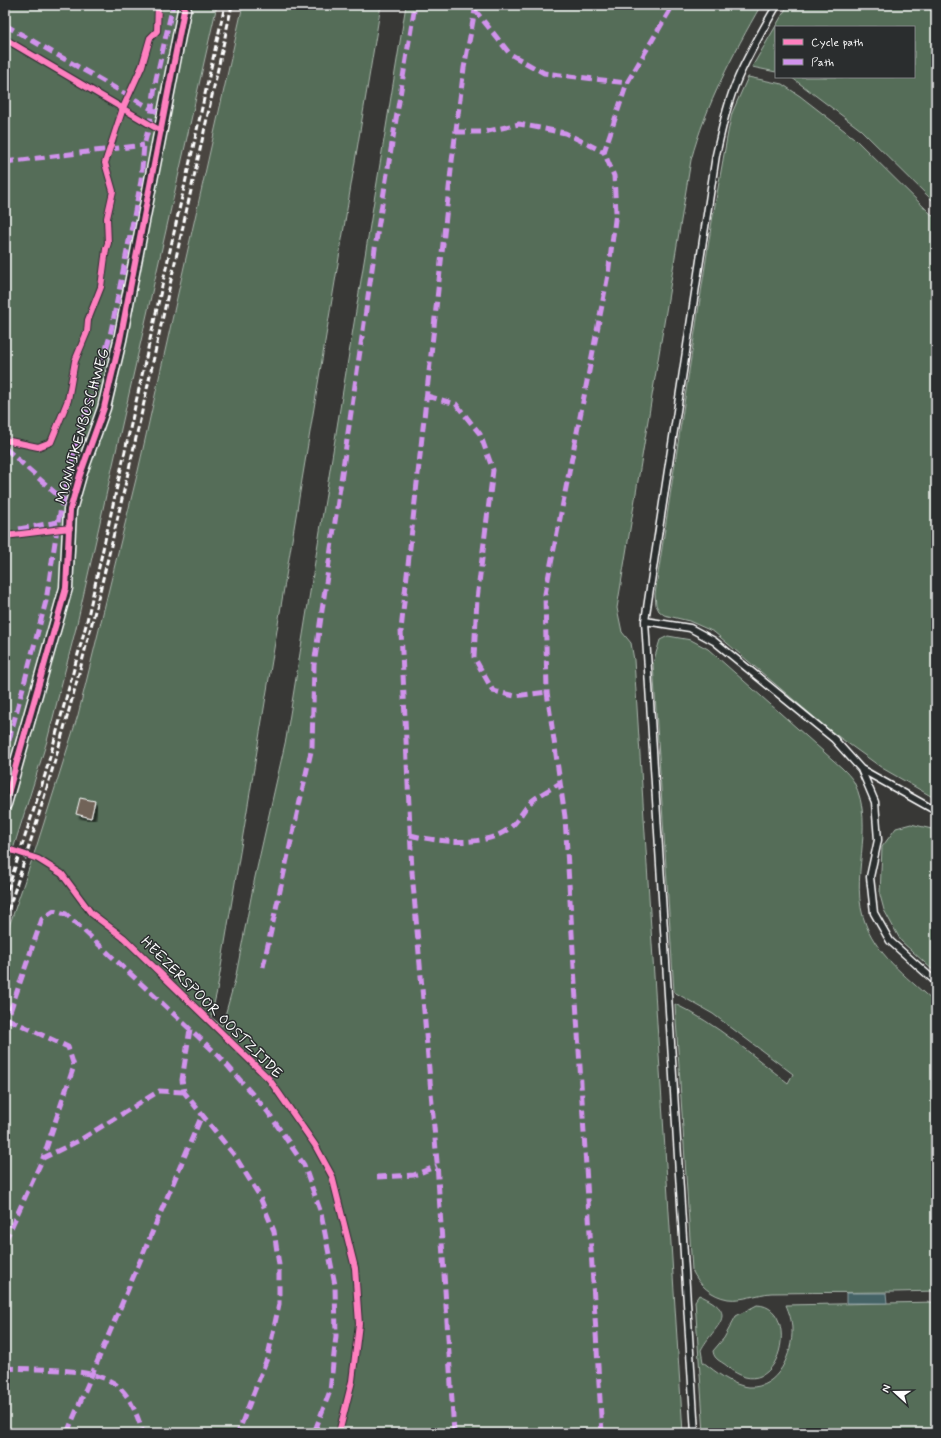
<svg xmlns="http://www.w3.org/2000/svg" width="941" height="1438" font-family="Mynerve,sans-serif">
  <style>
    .built { fill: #494540 }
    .green { fill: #556d59; stroke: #aab6ac }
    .water { fill: #456366; stroke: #8fa1a3 }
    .building { fill: #716358; stroke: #fff; filter: url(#shadow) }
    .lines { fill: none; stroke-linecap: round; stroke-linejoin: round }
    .service-casing { stroke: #fff; stroke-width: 9 }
    .minor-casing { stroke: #fff; stroke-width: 15 }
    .service { stroke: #2a2d2e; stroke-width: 6 }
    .minor { stroke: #2a2d2e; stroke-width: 12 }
    .rail { stroke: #fff; stroke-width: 3; stroke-dasharray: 6 3; stroke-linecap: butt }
    .quiet { stroke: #d193ec; stroke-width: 5; stroke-dasharray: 10 5; stroke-linecap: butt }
    .cycleway-casing { stroke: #2a2d2e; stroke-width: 8 }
    .cycleway { stroke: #ff80c0; stroke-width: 6 }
    .labels { text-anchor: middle; stroke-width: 3; stroke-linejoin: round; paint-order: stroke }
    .street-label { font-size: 15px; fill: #fff; stroke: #2a2d2e }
  </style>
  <defs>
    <filter id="shadow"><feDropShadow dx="3.5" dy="3.5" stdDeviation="1" flood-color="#0009"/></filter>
  </defs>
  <rect width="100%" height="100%" fill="#383836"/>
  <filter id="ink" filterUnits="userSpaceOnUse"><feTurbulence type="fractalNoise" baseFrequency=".025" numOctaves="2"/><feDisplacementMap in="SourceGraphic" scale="8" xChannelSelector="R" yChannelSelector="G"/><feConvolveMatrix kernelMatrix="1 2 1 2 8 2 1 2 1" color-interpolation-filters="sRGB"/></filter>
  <g filter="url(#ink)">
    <path class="built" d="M217 5H243L138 471 78 715 36 848 17 842 47 741 76 628Z"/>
    <path class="green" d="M5 5H217L76 628 47 741 5 875Z
      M243 5H381L217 991 211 1017 222 1026 235 980 255 877 286 739 406 5H761C733 54 706 105 691 160L617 608 622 632 631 643 634 660 683 1433H5V938L36 848 78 715 138 471Z
      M788 5H936V204L861 130 791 77H914V27H776V72L752 67Z
      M748 77 782 84 800 96 854 138 936 219V799L882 768 828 729 714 632 689 621 664 615 659 611 656 605 655 594 711 227 728 132 732 113Z
      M668 636 691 640 708 649 842 768C846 772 851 777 854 782 877 828 847 879 866 925 879 958 911 980 936 1004V1291C881 1293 826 1292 771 1293 757 1294 742 1301 728 1299 711 1296 699 1285 692 1270L675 1004C717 1024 752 1055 788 1083L793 1074 713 1014 674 992 653 663 660 640Z
      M911 824 936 830V973L901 941 884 910 880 895 882 847 896 828Z
      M699 1295C742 1314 714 1325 701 1350L703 1362C716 1372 733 1386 749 1387 778 1389 793 1353 792 1329 792 1321 789 1312 786 1305L936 1302V1433H704L695 1301Z
      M757 1305C797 1306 784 1387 745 1377 740 1375 733 1372 729 1368 723 1361 714 1361 713 1351L724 1338 736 1316Z"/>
    <path class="water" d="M846 1293H886L887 1303H846Z"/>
    <path class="building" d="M80 798 95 801 91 818 76 814Z"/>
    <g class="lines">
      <defs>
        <path id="service" d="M645 621 690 628 714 641 834 739 861 769 875 802 878 840 870 877 874 913 890 941 936 982
          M861 769 936 811
          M695 1433 645 621 716 155C722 129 727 103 738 78 749 53 763 29 777 5"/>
        <path id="minor" d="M5 804 66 588 70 510 80 475 104 408 120 340 185 5"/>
      </defs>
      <use href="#service" class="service-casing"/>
      <use href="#minor" class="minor-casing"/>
      <use href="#service" class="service"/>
      <use href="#minor" class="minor"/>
      <path class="rail" d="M5 898 45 775 86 625 225 5
        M5 919C65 745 107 568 147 389 175 261 204 133 232 5"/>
      <path class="quiet" d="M474 9 510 54 544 73 627 83
        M5 25 164 116
        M456 132H484L519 124 565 133 604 152
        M5 162 144 145
        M427 396 456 404 480 434 493 470 477 599 474 657 493 691 515 696 547 692
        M5 448 63 500
        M19 529 58 522
        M5 755 46 601 58 522 74 452 110 336 141 181 144 145 150 123 156 79 173 5
        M410 835C438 842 487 848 511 827 519 820 524 808 532 801 540 794 551 789 560 783
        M263 967 312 747 314 665 378 228 415 5
        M8 1019 68 1047 74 1066 43 1158
        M5 1026 42 919 54 911 66 914 219 1056 268 1112 304 1165 321 1213 335 1285 336 1336 330 1391 314 1433
        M190 1029 182 1080 184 1092 235 1156 259 1195 274 1231 279 1265V1304L268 1356 238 1433
        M377 1177 414 1175 437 1166
        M5 1241 43 1158 80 1140 159 1091 184 1092
        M5 1368C35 1370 101 1366 121 1389 132 1400 138 1418 143 1433
        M67 1433 202 1115
        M454 1433 437 1162 412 872 401 630 452 161 464 68 476 5
        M602 1433 565 817 547 692 545 594 608 275 616 212 614 176 604 152 627 83 673 5"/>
      <defs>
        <path id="cycleway" d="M5 39 161 131
          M5 440 38 447 51 442 68 400 75 361 87 332 88 320 101 287 106 249 108 243 107 218 113 191 105 163 123 108 142 66 150 38 157 31 158 5
          M5 536 70 528
          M5 804 66 588 70 510 80 475 104 408 120 340 185 5
          M5 848 38 859 62 874 91 913 124 938 269 1079 315 1145 332 1176 355 1268 359 1324 352 1381 339 1433"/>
      </defs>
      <use href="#cycleway" class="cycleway-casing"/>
      <use href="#cycleway" class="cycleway"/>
    </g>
  </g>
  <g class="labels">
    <g class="street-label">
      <text transform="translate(82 426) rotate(-74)" y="5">MONNIKENBOSCHWEG</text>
      <text transform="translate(212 1007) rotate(45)" y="5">HEEZERSPOOR OOSTZIJDE</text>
    </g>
  </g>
  <rect width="941" height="1438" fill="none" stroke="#2a2d2e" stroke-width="20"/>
  <rect x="10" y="10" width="921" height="1418" fill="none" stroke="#fff" stroke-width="1.5" filter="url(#ink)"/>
  <rect x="775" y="26" width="140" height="52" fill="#2a2d2e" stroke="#7f8182"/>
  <rect x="783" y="39" width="20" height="6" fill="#ff80c0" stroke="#7f8182"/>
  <text x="811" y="46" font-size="12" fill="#ffffff">Cycle path</text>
  <rect x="783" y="59" width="20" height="6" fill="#d193ec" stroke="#7f8182"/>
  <text x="811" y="66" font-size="12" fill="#ffffff">Path</text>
  <g transform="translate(895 1392) rotate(291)" stroke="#2a2d2e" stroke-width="3" paint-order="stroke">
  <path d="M0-3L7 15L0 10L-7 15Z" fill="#ffffff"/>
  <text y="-6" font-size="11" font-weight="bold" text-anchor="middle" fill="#ffffff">N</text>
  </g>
</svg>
